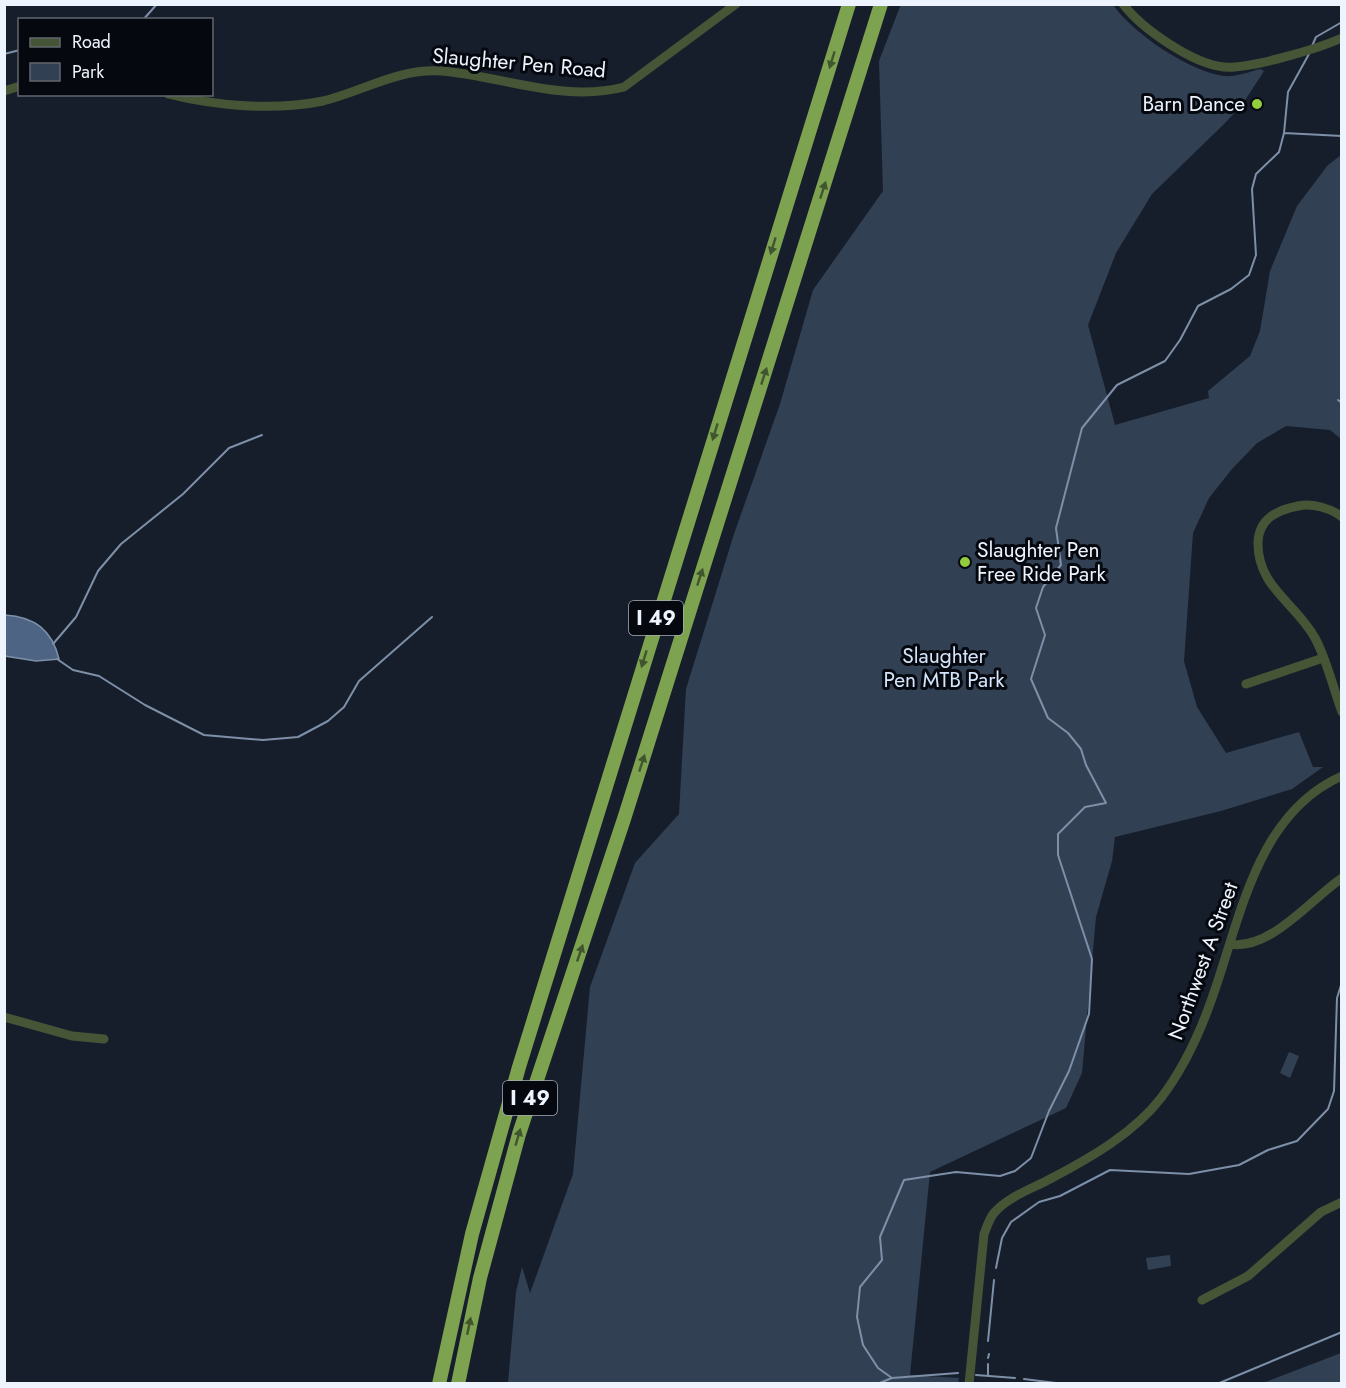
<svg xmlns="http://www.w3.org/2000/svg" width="1346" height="1388" font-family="Jost,sans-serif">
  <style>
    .green { fill: #324054 }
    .water { fill: #4e6484; stroke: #7e8fa8; stroke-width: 1.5 }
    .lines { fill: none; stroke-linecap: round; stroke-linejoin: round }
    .stream { stroke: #7e8fa8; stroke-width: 2 }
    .minor { stroke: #465536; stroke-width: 9 }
    .highway { stroke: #7da250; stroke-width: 14 }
    .oneway { fill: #41552f }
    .poi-dot { fill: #92cd3e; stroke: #05080e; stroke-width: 2 }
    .labels { text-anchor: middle; stroke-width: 6; stroke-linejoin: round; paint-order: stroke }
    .shield { fill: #05080e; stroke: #a7adb5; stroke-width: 1.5 }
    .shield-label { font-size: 20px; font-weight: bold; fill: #edf4fd }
    .street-label { font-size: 21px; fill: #edf4fd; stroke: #05080e }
    .poi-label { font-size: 21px; fill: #edf4fd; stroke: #05080e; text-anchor: end }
    .park-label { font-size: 21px; fill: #d5e5fb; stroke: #05080e }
  </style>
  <rect width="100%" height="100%" fill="#161e2b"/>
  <path class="green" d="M901 4 1113 5C1133 33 1188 71 1224 76 1236 77 1249 72 1260 69L1264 71 1242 105 1223 125 1152 194 1116 253 1088 325 1115 425 1209 398 1208 391 1250 356 1260 331 1270 271 1297 206 1328 165 1341 155V439L1330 430 1286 426 1257 443 1232 469 1209 498 1193 533 1184 661 1197 707 1226 753 1299 732 1313 767H1323L1292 789 1221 811 1115 837 1112 861 1096 917 1082 1073 1066 1108 930 1172 910 1375 959 1378 958 1383H508L516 1292 522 1267 530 1293 573 1174 590 987 635 863 679 814 686 689 734 534 780 404 813 290 883 191 879 61Z
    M1289 1052 1299 1056 1290 1078 1280 1073Z
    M1170 1255 1171 1266 1148 1270 1146 1258Z
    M1341 1353V1383H1263Z"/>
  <path class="water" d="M5 615C35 617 52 630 59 659L36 661 5 656Z"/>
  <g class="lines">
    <path class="stream" d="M143 20 157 4
      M1312 46 1316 37 1342 22
      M4 54 20 50
      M1284 133 1288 92 1309 54
      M1338 400 1342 403
      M53 644 76 617 98 571 121 544 183 494 229 448 262 435
      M57 659 73 670 99 676 145 705 204 735 263 740 298 737 328 721 344 707 359 681 432 617
      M996 1268 1002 1238 1011 1222 1039 1202 1060 1196 1110 1170 1189 1174 1239 1165 1268 1150 1297 1141 1328 1109 1334 1091 1337 998 1342 982
      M988 1341 994 1280
      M988 1358 989 1354
      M976 1375 1015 1378
      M988 1376V1364
      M892 1378 878 1368 863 1345 857 1317 860 1287 882 1260 880 1237 904 1180 956 1172 1000 1176 1015 1171 1031 1158 1049 1111 1069 1071 1089 1014 1092 959 1058 855V834L1085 807 1106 803 1086 765 1081 749 1068 733 1048 718 1031 679 1045 635 1036 608 1043 587 1061 565 1056 528 1082 428 1117 385 1165 361 1180 340 1198 306 1231 289 1249 275 1256 255 1252 189 1256 174 1279 152 1284 133 1342 136
      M1024 1379 1064 1384
      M877 1384 892 1378 958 1373
      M1217 1384 1342 1332"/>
    <path class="minor" d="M1123 4C1142 29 1193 64 1224 67 1250 69 1317 49 1342 38
      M4 91 20 86
      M168 94C216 106 274 111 323 101 364 91 398 68 442 71 501 76 564 103 624 87L736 4
      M1342 517C1331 508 1312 503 1298 506 1278 510 1259 518 1258 542 1257 587 1296 603 1315 638 1327 660 1333 688 1342 712
      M1246 684 1323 658
      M1230 944C1270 951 1311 899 1342 878
      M4 1017 72 1036 104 1039
      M1202 1300 1248 1276 1321 1212 1342 1202
      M969 1384 984 1234C987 1227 989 1219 994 1213 1007 1197 1034 1188 1052 1178 1090 1158 1134 1133 1161 1098 1183 1069 1199 1035 1211 1001 1240 922 1255 814 1342 776"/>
    <path class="highway" d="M439 1384 472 1234 519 1067 849 4
      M458 1384 480 1278 519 1134 624 819 881 4"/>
  </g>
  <defs><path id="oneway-solid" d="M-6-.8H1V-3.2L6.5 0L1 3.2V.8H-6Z" transform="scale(1.5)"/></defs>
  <g class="oneway">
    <use href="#oneway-solid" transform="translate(832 60) rotate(107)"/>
    <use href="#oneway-solid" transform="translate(823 190) rotate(-72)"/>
    <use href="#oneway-solid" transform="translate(773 246) rotate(107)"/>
    <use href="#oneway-solid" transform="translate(764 376) rotate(-72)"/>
    <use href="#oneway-solid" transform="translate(715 432) rotate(107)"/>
    <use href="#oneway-solid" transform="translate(700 577) rotate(-72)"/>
    <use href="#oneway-solid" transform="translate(644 659) rotate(107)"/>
    <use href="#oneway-solid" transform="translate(642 763) rotate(-72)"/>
    <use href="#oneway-solid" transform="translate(580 953) rotate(-71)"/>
    <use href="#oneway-solid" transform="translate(518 1137) rotate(-74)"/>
    <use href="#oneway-solid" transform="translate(469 1326) rotate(-78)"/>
  </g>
  <g class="poi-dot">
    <circle cx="1257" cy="104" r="6"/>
    <circle cx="965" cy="562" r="6"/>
  </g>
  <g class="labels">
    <g class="shield">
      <rect x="629" y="601" width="54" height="34" rx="4.5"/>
      <rect x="503" y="1081" width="54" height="34" rx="4.5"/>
    </g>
    <g class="shield-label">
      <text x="656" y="625">I 49</text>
      <text x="530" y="1105">I 49</text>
    </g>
    <g class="street-label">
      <text transform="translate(519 63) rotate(5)" y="7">Slaughter Pen Road</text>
      <text transform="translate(1203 961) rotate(-70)" y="7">Northwest A Street</text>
    </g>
    <g class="poi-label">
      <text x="1245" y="111">Barn Dance</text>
      <text x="977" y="557" text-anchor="start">Slaughter Pen<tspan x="977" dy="24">Free Ride Park</tspan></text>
    </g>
    <g class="park-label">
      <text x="944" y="663">Slaughter<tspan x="944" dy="24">Pen MTB Park</tspan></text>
    </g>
  </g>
  <rect width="1346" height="1388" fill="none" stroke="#edf4fd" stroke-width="12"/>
  <rect x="18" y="18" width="195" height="78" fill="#05080e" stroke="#62666e" stroke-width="1.5"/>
  <rect x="30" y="38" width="30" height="9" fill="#465536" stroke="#62666e" stroke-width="1.5"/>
  <text x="72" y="48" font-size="18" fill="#edf4fd">Road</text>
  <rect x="30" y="63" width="30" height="18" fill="#324054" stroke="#62666e" stroke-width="1.5"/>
  <text x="72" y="78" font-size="18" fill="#edf4fd">Park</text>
</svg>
